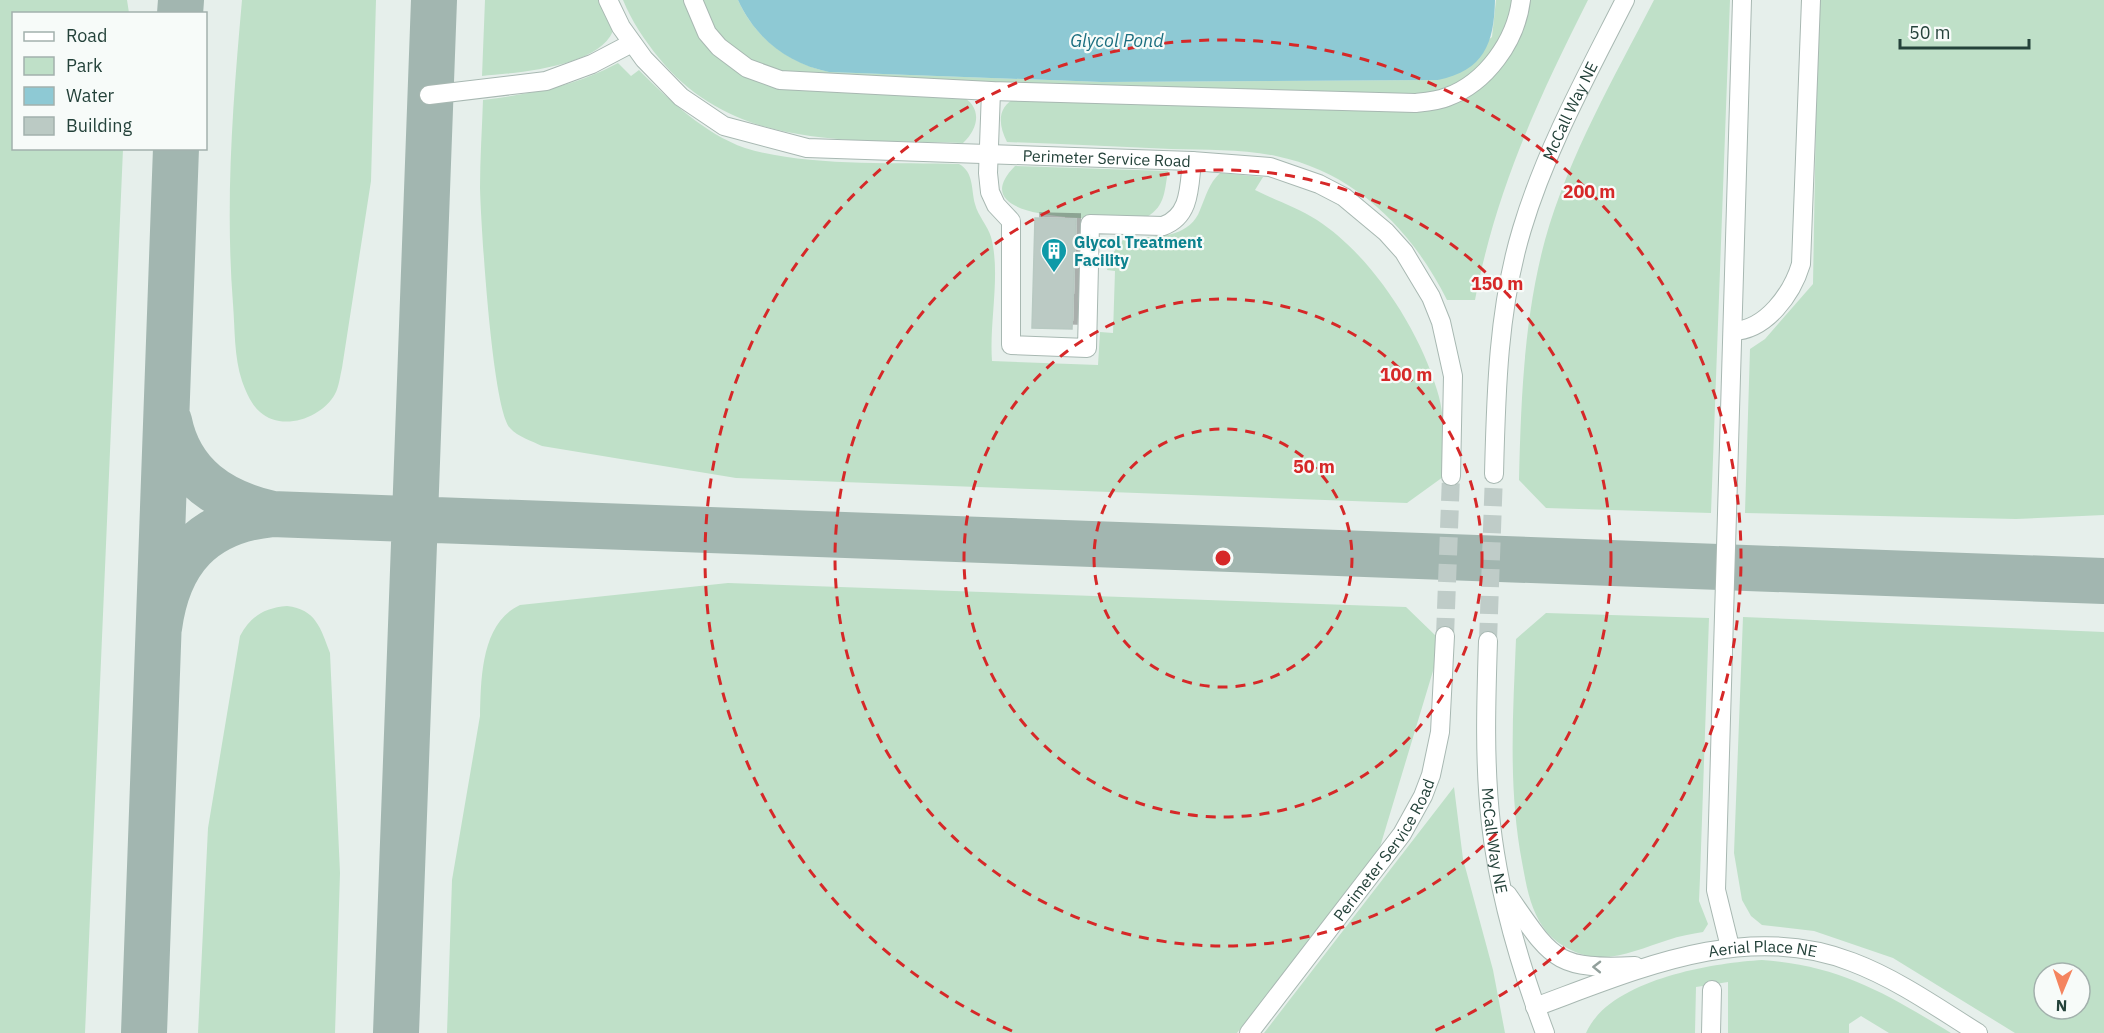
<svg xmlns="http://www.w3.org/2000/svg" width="2104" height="1033" font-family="'IBM Plex Sans',sans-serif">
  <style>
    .green { fill: #bfe0c8; fill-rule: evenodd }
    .water { fill: #8ec9d4 }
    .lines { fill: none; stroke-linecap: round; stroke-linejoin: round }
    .taxiway { stroke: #a2b6b0; stroke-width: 46 }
    .building { fill: #bbcac4; stroke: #b8c9c2; stroke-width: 1.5; filter: url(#shadow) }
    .minor-tunnel { stroke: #bfccc8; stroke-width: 18; stroke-dasharray: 18 9; stroke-linecap: butt }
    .minor-casing { stroke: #a8b8b2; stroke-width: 20 }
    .minor { stroke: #fff; stroke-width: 18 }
    .oneway { stroke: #92a09c }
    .ring { fill: none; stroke: #d62828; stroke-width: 3; stroke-dasharray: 10 8 }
    .labels { text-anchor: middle; stroke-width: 4.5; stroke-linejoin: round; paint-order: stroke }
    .street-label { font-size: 16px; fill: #24423a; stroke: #f7fbf9 }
    .culture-label { font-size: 16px; font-weight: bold; fill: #0d838f; stroke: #f7fbf9; text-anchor: start }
    .water-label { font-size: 18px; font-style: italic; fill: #1c6f80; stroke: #f7fbf9 }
    .centre { fill: #d62828; stroke: #f7fbf9; stroke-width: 3 }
    .ring-label { font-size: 18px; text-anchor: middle; font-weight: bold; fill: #d62828; stroke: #f7fbf9; stroke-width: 4.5; stroke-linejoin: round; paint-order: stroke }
  </style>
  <defs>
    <filter id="shadow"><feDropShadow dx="5" dy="-5" stdDeviation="0" flood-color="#0004"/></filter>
  </defs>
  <rect width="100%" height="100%" fill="#e6efeb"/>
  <path class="green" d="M0 0H127L129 13 14 14V148L123 149 85 1033H0Z
    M242 0H376L371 181 342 368C340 376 339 387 335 394 322 418 282 432 260 412 251 404 246 392 242 381 234 357 235 329 233 304 225 202 233 101 242 0Z
    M485 0H598L613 31C598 67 517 73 482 76Z
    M623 0H687L738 70 960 95C982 106 980 127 963 143 854 139 735 152 659 58 645 41 631 20 623 0Z
    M700 0H738C755 38 789 64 830 72L1102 82 1438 80 1492 37 1496 0H1515C1505 50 1478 79 1429 94L824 79C782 74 743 69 716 34 709 25 705 11 700 0Z
    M1526 0H1588C1538 99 1496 190 1475 300H1447C1412 230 1355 172 1276 156 1242 149 1206 150 1171 149 1117 147 1062 144 1007 142 998 124 997 107 1016 98L1461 96Z
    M1654 0H1730L1711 513 1546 508 1519 480C1521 399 1524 318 1545 240 1569 155 1614 78 1654 0Z
    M1818 0H2104V515L2016 519 1745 513 1750 349 1765 339 1813 284Z
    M618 63 631 76 639 70C669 100 705 134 745 148 807 167 894 162 959 164 974 172 971 189 975 204 978 216 988 226 991 237 1001 274 989 322 992 361L1098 365 1100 332 1113 333 1115 271 1107 270 1113 253 1125 237C1151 237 1189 240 1200 210 1206 196 1209 183 1220 173L1263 177 1255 190C1275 200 1298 208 1317 220 1371 255 1419 329 1437 390 1446 418 1444 448 1443 477L1407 503 736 478 542 446C532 441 518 437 510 428 492 408 481 224 480 188 480 159 482 129 483 100 534 93 573 87 618 63Z
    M1015 166 1168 171C1164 194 1165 208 1143 219 1116 218 956 226 1015 166Z
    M728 583 1406 607 1436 636V661L1380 847 1237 1033H447L452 880 480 716C481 678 481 623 520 605Z
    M287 606C316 609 321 629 330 653L340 873 335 1033H198L208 828 240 636C251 616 264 608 287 606Z
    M1546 613 1709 618 1700 877 1699 901 1708 924 1703 932C1692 934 1679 936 1668 940 1642 948 1616 961 1588 956 1571 952 1553 942 1543 927 1530 908 1526 884 1522 862 1508 788 1513 714 1516 639Z
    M1743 617 2104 632V1033H2015L1893 958 1814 931 1762 925 1751 916 1742 900 1734 853ZM2044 973H2080V1009H2044Z
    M1454 787 1463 859 1493 970 1505 1033H1264Z
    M1762 960C1841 966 1885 993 1951 1033H1889L1861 1016 1849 1024V1033H1728V982L1696 987 1695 1033H1586C1609 980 1711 963 1762 960Z"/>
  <path class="water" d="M738 0H1495C1494 44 1484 70 1438 80L1102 82 829 72C788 64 756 39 738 0Z"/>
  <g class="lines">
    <path class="taxiway" d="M180 14 181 0
      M169 421C180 476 221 502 272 514
      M159 628C168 560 203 521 272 514L2104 581
      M144 1033 176 148
      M396 1033 434 0"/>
  </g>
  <path class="building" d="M1035 218 1076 219 1072 329 1032 328Z"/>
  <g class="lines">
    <path class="minor-tunnel" d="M1445 636 1451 476
      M1488 641 1494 474"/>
    <defs>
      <g id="minor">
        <path id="s1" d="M608 0 621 27 644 59 681 97 724 126 807 148 1192 161 1270 167 1319 184 1344 197 1386 232 1404 252 1431 297 1441 322 1453 376 1451 476"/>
        <path d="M693 0 707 33 719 47 747 68 780 80 991 91 1415 103C1425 102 1438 101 1447 97 1486 83 1516 41 1521 0"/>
        <path d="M991 91 988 173 990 192 996 205 1011 221V345L1087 348 1090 224 1163 226C1191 216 1189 186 1192 161"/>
        <path d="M429 95 546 81 592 64 632 43"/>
        <path d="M1733 331C1766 330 1792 294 1801 264L1811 0"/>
        <path id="s2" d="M1494 474C1496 393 1498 308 1522 229 1546 149 1587 75 1625 0"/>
        <path id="s3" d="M1488 641C1486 702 1484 763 1491 824 1499 896 1520 966 1545 1033"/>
        <path d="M1507 894C1552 958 1553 970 1635 966"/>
        <path d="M1730 947 1716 890 1742 0"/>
        <path id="s4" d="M1535 1007C1636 970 1745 920 1852 962 1897 979 1938 1008 1978 1033"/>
        <path id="s5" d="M1249 1033 1402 834 1423 796 1431 775 1440 732 1445 636"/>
        <path d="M1711 1033 1712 990"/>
      </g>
    </defs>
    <use href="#minor" class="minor-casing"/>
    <use href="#minor" class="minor"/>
  </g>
  <defs><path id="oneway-chevron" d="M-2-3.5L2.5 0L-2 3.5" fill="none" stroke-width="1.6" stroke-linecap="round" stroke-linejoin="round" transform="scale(1.5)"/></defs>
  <use class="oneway" href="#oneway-chevron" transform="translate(1597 967) rotate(-179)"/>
  <g class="ring">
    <circle cx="1223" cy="558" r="129"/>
    <circle cx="1223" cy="558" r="259"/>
    <circle cx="1223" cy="558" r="388"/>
    <path d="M1012 1031A518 518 0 1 1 1434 1031"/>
  </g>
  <defs>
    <symbol id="building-pin" viewBox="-11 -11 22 30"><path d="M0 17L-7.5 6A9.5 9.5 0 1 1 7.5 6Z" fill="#0f9aa8" stroke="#f7fbf9"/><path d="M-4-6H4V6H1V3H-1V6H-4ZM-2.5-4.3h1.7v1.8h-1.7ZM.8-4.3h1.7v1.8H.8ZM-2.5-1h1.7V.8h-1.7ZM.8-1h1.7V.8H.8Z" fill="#fff"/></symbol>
  </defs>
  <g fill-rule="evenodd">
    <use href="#building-pin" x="1039" y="236" width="30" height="40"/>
  </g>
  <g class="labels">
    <g class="street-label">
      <text dy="6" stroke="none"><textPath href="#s2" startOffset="375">McCall Way NE</textPath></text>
      <text dy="6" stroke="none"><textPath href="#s1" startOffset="560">Perimeter Service Road</textPath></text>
      <text dy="6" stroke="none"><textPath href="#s3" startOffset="200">McCall Way NE</textPath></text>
      <text dy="6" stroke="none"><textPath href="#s5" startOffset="228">Perimeter Service Road</textPath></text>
      <text dy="6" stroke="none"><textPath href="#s4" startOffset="237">Aerial Place NE</textPath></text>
    </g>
    <g class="culture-label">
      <text x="1074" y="248">Glycol Treatment<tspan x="1074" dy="18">Facility</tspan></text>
    </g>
    <g class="water-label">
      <text x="1117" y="47">Glycol Pond</text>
    </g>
  </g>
  <circle cx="1223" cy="558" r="9" class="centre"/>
  <g class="ring-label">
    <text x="1589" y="198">200 m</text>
    <text x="1497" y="290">150 m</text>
    <text x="1406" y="381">100 m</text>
    <text x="1314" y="473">50 m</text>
  </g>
  <rect x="12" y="12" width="195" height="138" fill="#f7fbf9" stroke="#a3b1ad" stroke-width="1.5"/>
  <rect x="24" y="32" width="30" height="9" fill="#ffffff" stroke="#a3b1ad" stroke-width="1.5"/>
  <text x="66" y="42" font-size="18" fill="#24423a">Road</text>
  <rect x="24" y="57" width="30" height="18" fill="#bfe0c8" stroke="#a3b1ad" stroke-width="1.5"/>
  <text x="66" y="72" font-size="18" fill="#24423a">Park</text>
  <rect x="24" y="87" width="30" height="18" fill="#8ec9d4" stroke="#a3b1ad" stroke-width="1.5"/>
  <text x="66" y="102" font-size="18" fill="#24423a">Water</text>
  <rect x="24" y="117" width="30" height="18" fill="#bbcac4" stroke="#a3b1ad" stroke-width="1.5"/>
  <text x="66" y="132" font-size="18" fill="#24423a">Building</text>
  <g transform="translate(2062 991) rotate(182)"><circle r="28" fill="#f7fbf9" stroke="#a3b1ad" stroke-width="1.5"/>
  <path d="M0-4.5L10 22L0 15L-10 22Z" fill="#f4845f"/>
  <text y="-9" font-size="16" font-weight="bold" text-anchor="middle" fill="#24423a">N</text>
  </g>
  <path d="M1900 39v9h129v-9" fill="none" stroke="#24423a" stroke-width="3"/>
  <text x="1909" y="39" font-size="18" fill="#24423a" stroke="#f7fbf9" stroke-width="4.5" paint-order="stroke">50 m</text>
</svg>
